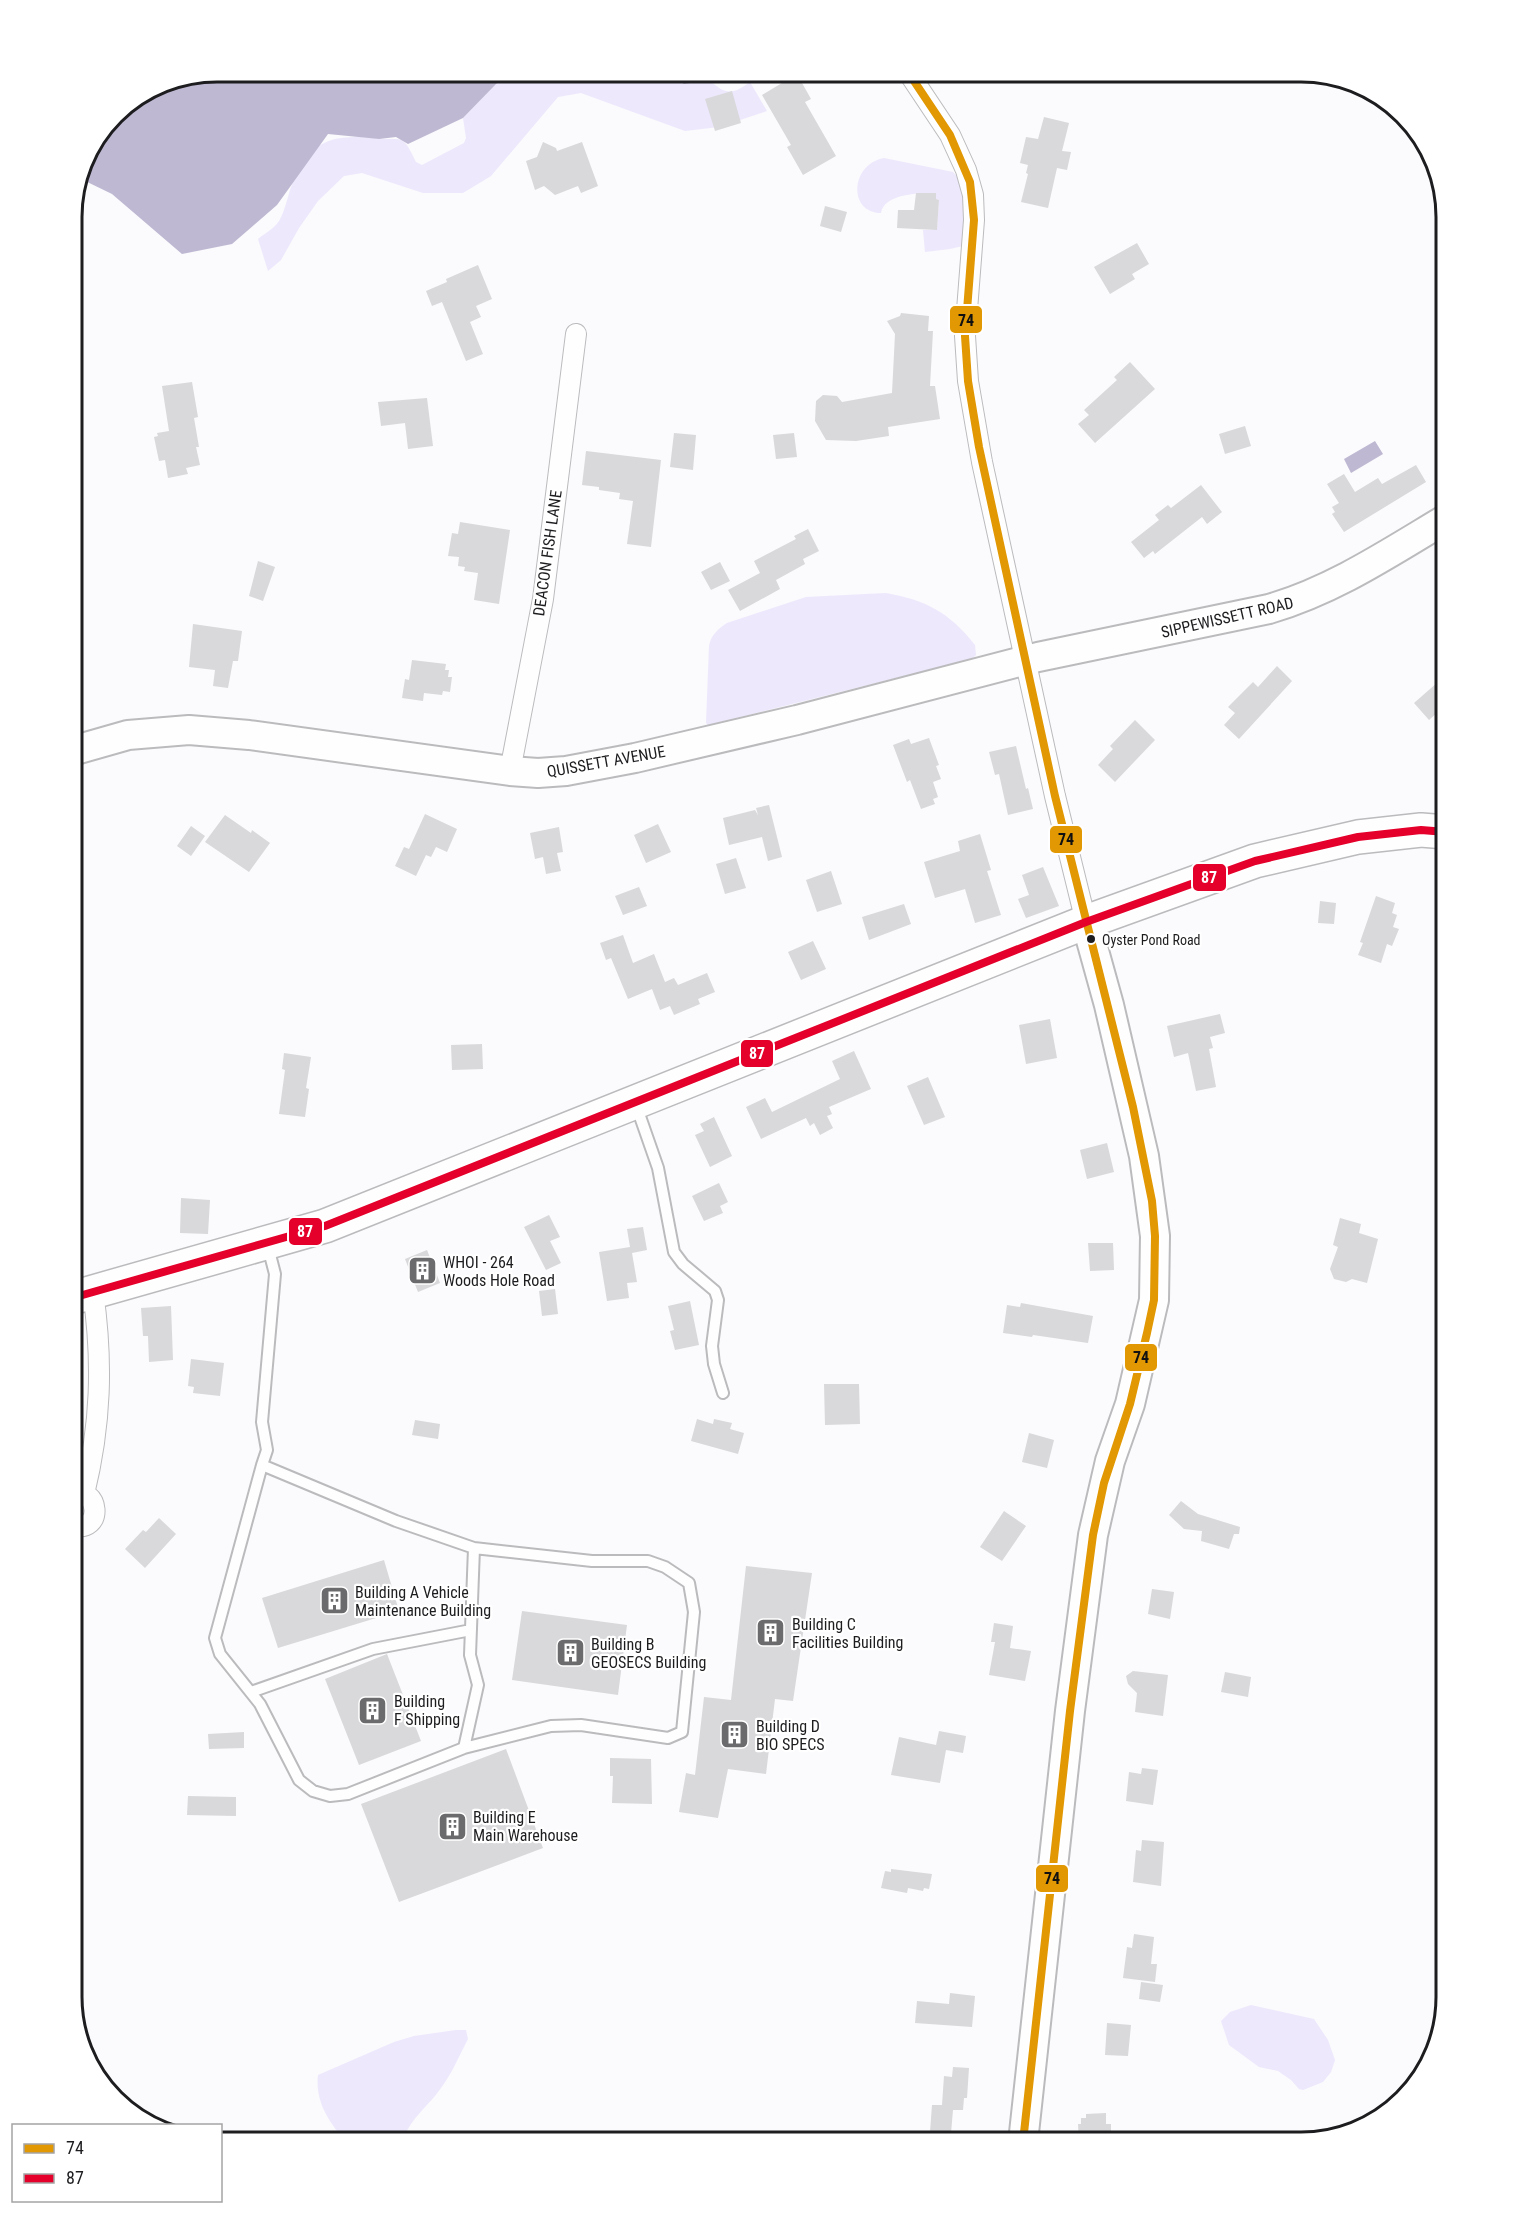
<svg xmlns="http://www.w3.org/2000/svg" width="1518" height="2214" font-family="'Roboto Condensed',sans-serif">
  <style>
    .green { fill: #ede8fc }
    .water { fill: #beb8d2 }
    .building { fill: #d9d8db }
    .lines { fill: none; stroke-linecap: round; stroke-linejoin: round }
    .lane-casing { stroke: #bbbbbd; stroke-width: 14 }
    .street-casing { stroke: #bbbbbd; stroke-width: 22 }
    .secondary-casing { stroke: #bbbbbd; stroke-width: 32 }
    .highway-casing { stroke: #bbbbbd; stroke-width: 36 }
    .lane { stroke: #fefeff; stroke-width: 10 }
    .street { stroke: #fefeff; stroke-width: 20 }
    .secondary { stroke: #fefeff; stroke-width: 28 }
    .highway { stroke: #fefeff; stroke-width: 33 }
    .bus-1-casing { stroke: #fff; stroke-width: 12 }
    .bus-2-casing { stroke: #fff; stroke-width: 12 }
    .bus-1 { stroke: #e19803; stroke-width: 8 }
    .bus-2 { stroke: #e4002b; stroke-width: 8 }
    .bus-dot { fill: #1d1c1f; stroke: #fff; stroke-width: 2 }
    .labels { text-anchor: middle; stroke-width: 4.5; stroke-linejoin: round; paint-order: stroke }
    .bus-label { font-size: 14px; fill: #1d1c1f; stroke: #fff; text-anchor: start }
    .street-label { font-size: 16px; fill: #1d1c1f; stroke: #fff }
    .poi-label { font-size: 16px; fill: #1d1c1f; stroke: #fff; text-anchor: start }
    .rim { fill: none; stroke: #1d1c1f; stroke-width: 3 }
    .line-badge { stroke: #fff; stroke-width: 2 }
    .badge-label { font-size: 16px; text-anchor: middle; font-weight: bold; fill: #fff }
    .pale-badge-label { font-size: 16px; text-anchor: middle; font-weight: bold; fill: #111 }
  </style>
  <rect width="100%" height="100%" fill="#fbfafd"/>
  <path class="green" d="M504 72H662L684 84 709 80C726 95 732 95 750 82L767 111 719 127 685 131 581 93 558 97 491 176 463 193H423L362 173 344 176 318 201 299 228 281 260 268 271 258 239C264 234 275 228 279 221 284 213 287 200 290 190 306 145 326 133 374 138 402 142 401 130 416 162L422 165 464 143 466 138 463 118 498 82Z
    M884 158 953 172C968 185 966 225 967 245L950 249 925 252 923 230H937L939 200 936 199V193C921 193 884 193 881 213 847 212 851 164 884 158Z
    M886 593C926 600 950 613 975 645L976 655 972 659 708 725 706 723 709 646C711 635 718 629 727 623L806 597Z
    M1251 2005 1314 2019 1328 2040 1335 2060 1331 2072 1323 2082 1303 2090 1299 2089 1291 2080 1278 2071 1259 2067 1229 2045 1221 2021 1230 2012Z
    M456 2030H466L468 2039C459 2056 451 2076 438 2092 426 2108 408 2121 403 2142H346C329 2122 315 2102 318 2075L394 2042 414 2036Z"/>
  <path class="water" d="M218 72H504L498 82 463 118 408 144 396 137 379 139 328 134 277 205 232 244 182 254 112 194 79 178 83 162 115 114 162 83Z
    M662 72H723L709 80 684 84Z
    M1375 441 1383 454 1351 473 1344 459Z"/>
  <path class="building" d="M797 74 811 99 805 102 836 156 803 175 787 147 791 145 762 95Z
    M732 91 741 123 715 131 705 99Z
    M1044 117 1069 123 1062 151 1071 152 1067 170 1057 168 1048 208 1021 202 1028 174 1026 173 1028 165 1020 163 1026 137 1038 139Z
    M543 142 556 148 557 151 582 142 598 186 581 193 578 186 555 195 544 186 535 190 526 161 537 157Z
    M916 193H936V199L939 200 937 230 897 228 898 210H914Z
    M825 206 847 212 841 232 820 226Z
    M1137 243 1149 264 1132 274 1135 279 1110 294 1094 267Z
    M478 265 492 299 476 306 481 317 470 322 483 354 466 361 442 302 432 306 426 291 447 282 446 279Z
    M901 313 929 316 928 331H933L930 386H935L940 419 888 427 889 436 856 441 826 440 815 421 816 401 823 395 837 396 842 402 892 393 895 334 887 321 900 316Z
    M1130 362 1155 389 1095 443 1078 424 1089 415 1084 410 1117 380 1114 377Z
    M192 382 198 417 194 418 199 447H196L200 465 186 468 188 474 168 478 165 460 159 461 154 437 158 436 157 433 169 431 162 386Z
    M427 398 433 446 408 449 405 423 381 426 378 402Z
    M1245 426 1251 446 1225 454 1219 434Z
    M674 433 696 435 693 470 670 467Z
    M794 433 797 457 776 459 773 435Z
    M586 451 661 460 651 547 627 544 633 501 619 499 620 493 599 490V487L582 485Z
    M1416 465 1426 482 1344 532 1332 514 1335 512 1332 507 1339 503 1327 484 1344 474 1355 492 1378 478 1382 484Z
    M1201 485 1222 512 1207 524 1202 517 1155 554 1153 551 1144 558 1131 542 1159 520 1155 515 1168 505 1171 508Z
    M460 522 510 530 499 604 474 600 478 573 464 571 465 567 458 566 459 557 448 556 452 533 458 534Z
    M808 529 819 551 803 559 805 564 776 580 780 589 740 611 728 590 760 573 754 561 796 539 794 536Z
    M258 561 275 567 263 601 249 596Z
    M720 562 730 581 711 590 701 572Z
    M193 624 242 631 238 661H233L228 688 213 686 215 670 189 667Z
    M412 660 446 664 445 670H449L448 677H452L450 692 443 691 442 695 424 693 423 701 402 698 405 679 409 680Z
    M1277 666 1292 681 1239 739 1224 725 1235 713 1228 707 1253 682 1258 687Z
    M1446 675V705L1429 720 1414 703Z
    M1135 720 1155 740 1115 782 1098 765 1113 749 1110 746Z
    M929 738 939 765 936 766 941 779 933 782 938 797 933 799 935 804 921 809 910 780 907 782 893 745 909 739 911 744Z
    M1016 746 1026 789 1028 788 1033 809 1008 815 999 774 995 775 989 752Z
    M769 805 782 857 768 861 762 837 729 845 723 818 755 810 758 815 756 808Z
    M425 814 457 829 447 852 436 847 431 857 426 855 416 876 395 866 404 847 409 849Z
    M225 815 251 833 252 830 270 843 249 872 205 842Z
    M658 824 671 852 646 863 634 835Z
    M191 826 205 836 191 856 177 846Z
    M559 827 563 852 557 853 561 871 546 874 543 857 535 859 530 833Z
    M980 834 991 870 987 871 1001 915 975 923 965 889 935 898 924 862 960 851 958 841Z
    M736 858 746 888 725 894 716 864Z
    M1043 867 1059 906 1026 918 1018 899 1029 895 1022 875Z
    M831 871 842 904 817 912 806 880Z
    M639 887 647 906 623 915 615 896Z
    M1376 896 1395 903 1392 913 1397 915 1393 927 1399 929 1392 946 1387 944 1381 963 1358 955 1363 943 1360 942Z
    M1320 901 1336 903 1334 924 1318 923Z
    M904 904 911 924 869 940 862 917Z
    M623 935 633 963 654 954 665 982 674 978 678 985 707 973 715 992 698 999 700 1004 674 1015 670 1006 660 1010 652 989 628 999 611 958 606 960 600 943Z
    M813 941 826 969 801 980 788 952Z
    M1220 1014 1225 1033 1210 1037 1213 1048 1209 1049 1216 1087 1196 1091 1188 1053 1174 1057 1167 1026Z
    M1050 1019 1057 1058 1026 1064 1019 1025Z
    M482 1044 483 1069 452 1070 451 1045Z
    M854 1051 871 1089 829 1107 832 1114 827 1116 833 1128 820 1135 814 1123 810 1126 806 1118 761 1139 746 1107 765 1098 772 1112 840 1079 832 1061Z
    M284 1053 311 1057 306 1088 309 1089 305 1117 279 1114 285 1070 282 1069Z
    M928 1077 945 1117 924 1125 907 1086Z
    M714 1117 732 1156 710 1167 695 1135 704 1131 700 1124Z
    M1107 1143 1114 1172 1087 1179 1080 1150Z
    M719 1183 728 1202 720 1206 723 1213 704 1221 692 1196Z
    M181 1198 210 1200 208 1234 180 1233Z
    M549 1215 560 1237 550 1241 561 1263 546 1270 524 1227Z
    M1340 1218 1361 1224 1359 1233 1378 1239 1367 1283 1352 1279 1346 1282 1334 1279 1330 1269 1338 1247 1333 1245Z
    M643 1227 647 1250 632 1253 637 1282 627 1283 629 1298 607 1301 599 1252 630 1247 627 1229Z
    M1088 1243H1113L1114 1270 1090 1271Z
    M427 1250 440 1283 418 1292 405 1259Z
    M555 1289 558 1314 542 1316 539 1291Z
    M690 1301 699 1345 675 1350 670 1331 674 1330 668 1306Z
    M1021 1303 1093 1316 1088 1343 1033 1335 1032 1337 1003 1333 1007 1305 1020 1307Z
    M171 1306 173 1360 149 1362 148 1336H143L141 1308Z
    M191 1359 224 1363 220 1396 193 1393 194 1387 188 1386Z
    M824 1384H859L860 1424 825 1425Z
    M697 1419 713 1424 714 1419 732 1423 730 1429 744 1433 738 1454 691 1441Z
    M415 1420 440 1424 438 1439 412 1435Z
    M1029 1433 1054 1440 1047 1468 1022 1462Z
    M1181 1501 1198 1514 1240 1527 1239 1534H1234L1229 1549 1201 1541 1202 1531 1184 1529 1169 1515Z
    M1004 1511 1026 1526 1002 1561 980 1547Z
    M159 1518 176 1534 145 1568 125 1549 143 1530 146 1532Z
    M384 1560 399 1611 278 1648 262 1598Z
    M746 1566 812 1573 793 1701 775 1699 766 1774 728 1769 718 1818 679 1812 686 1773 695 1775 704 1697 731 1700Z
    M1152 1589 1174 1592 1170 1619 1148 1614Z
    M522 1611 627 1625 618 1695 512 1680Z
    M994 1623 1013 1626 1010 1648 1031 1651 1025 1681 989 1675 995 1642H991Z
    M387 1654 421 1741 359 1765 325 1679Z
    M1133 1671 1168 1675 1163 1716 1135 1712 1137 1693 1128 1684 1126 1676Z
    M1225 1672 1251 1677 1248 1697 1221 1692Z
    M939 1731 966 1736 963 1753 946 1750 940 1783 891 1775 899 1737 936 1745Z
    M244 1732V1748L209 1749 208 1734Z
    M506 1749 543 1848 399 1902 361 1804Z
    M610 1758 651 1759 652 1804 612 1803 613 1776H610Z
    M1142 1768 1158 1770 1153 1805 1126 1801 1129 1772 1141 1774Z
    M188 1796 236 1797V1816L187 1815Z
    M1142 1840 1164 1842 1161 1886 1133 1882 1136 1850 1141 1851Z
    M891 1869 932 1874 929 1889 924 1888 923 1891 908 1888 907 1893 881 1888 885 1871 891 1872Z
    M1134 1934 1154 1937 1151 1964H1157L1155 1982 1123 1978 1127 1947 1132 1948Z
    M1141 1982 1163 1985 1160 2002 1139 1999Z
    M950 1993 975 1996 972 2027 915 2023 917 2001 949 2004Z
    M1107 2023 1131 2025 1128 2056 1105 2055Z
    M953 2067 969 2068 967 2098H964L963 2110H953L951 2133 930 2132 932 2105H942L944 2076 952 2077Z
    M1106 2113V2124H1111V2142H1079L1078 2124H1081V2118H1086V2114Z"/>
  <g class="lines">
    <defs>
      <path id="lane" d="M636 1105 658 1168 674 1252 683 1264 715 1291 718 1300 712 1346 714 1364 723 1393
        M262 1465 267 1450 262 1422 275 1274 268 1247
        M251 1692 373 1649 471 1630
        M464 1748 348 1794 330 1796 313 1791 299 1780 260 1704 220 1654 215 1638 262 1465 396 1521 474 1548 470 1655 478 1685 464 1748 551 1726 581 1725 668 1738 682 1732 694 1612 689 1583 665 1567 648 1561H592L474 1548"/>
      <path id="street" d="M908 72 950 135 966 170 973 195 974 220 965 336 968 381 982 462 1055 796 1086 922
        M510 771 543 599 576 334
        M84 1494C101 1425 103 1362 93 1292
        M72 1525C105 1535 99 1483 72 1495"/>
      <path id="secondary" d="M72 751 128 735 189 730 249 735 510 771 538 773 566 771 635 758 797 720 1038 657 1269 609C1334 590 1389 553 1446 519
        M1023 2142 1070 1711 1093 1535 1110 1461 1130 1404 1154 1300 1155 1236 1144 1156 1109 1005 1086 922"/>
      <path id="highway" d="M72 1298 325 1226 1086 922 1255 861 1358 837 1421 830 1446 832"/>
    </defs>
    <use href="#lane" class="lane-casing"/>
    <use href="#street" class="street-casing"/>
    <use href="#secondary" class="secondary-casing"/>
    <use href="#highway" class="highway-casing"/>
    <use href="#lane" class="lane"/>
    <use href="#street" class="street"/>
    <use href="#secondary" class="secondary"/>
    <use href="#highway" class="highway"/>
    <defs>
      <path id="bus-1" d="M908 72 950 135 970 182 974 220 965 336 968 381 979 447 1055 796 1133 1107 1152 1201 1155 1236 1154 1300 1147 1333 1130 1404 1104 1483 1093 1535 1070 1711 1023 2142"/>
      <path id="bus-2" d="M72 1298 325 1226 1086 922 1255 861 1358 837 1421 830 1446 832"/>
    </defs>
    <use href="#bus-1" class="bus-1-casing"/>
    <use href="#bus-2" class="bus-2-casing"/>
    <use href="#bus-1" class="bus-1"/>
    <use href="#bus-2" class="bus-2"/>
  </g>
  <defs>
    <symbol id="building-square" viewBox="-11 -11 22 22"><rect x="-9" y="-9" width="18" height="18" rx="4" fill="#6b6a6d" stroke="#fff"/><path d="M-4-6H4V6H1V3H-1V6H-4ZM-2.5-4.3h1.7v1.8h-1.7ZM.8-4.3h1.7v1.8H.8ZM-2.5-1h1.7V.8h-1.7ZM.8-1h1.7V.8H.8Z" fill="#fff"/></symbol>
  </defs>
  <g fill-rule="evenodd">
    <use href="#building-square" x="406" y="1254" width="33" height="33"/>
    <use href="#building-square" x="318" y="1584" width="33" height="33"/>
    <use href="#building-square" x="754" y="1616" width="33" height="33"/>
    <use href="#building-square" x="554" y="1636" width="33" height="33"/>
    <use href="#building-square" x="356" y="1694" width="33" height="33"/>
    <use href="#building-square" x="718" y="1718" width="33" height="33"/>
    <use href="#building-square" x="436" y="1810" width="33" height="33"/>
  </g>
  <circle class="bus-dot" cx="1091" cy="939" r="5"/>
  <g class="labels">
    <g class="bus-label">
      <text x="1102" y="945">Oyster Pond Road</text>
    </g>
    <g class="street-label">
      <text transform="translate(547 553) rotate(-82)" y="6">DEACON FISH LANE</text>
      <text transform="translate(1227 617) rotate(-13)" y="6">SIPPEWISSETT ROAD</text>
      <text transform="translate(606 761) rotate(-10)" y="6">QUISSETT AVENUE</text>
    </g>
    <g class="poi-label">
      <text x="443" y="1268">WHOI - 264<tspan x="443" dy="18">Woods Hole Road</tspan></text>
      <text x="355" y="1598">Building A Vehicle<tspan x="355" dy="18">Maintenance Building</tspan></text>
      <text x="792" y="1630">Building C<tspan x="792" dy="18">Facilities Building</tspan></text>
      <text x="591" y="1650">Building B<tspan x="591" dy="18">GEOSECS Building</tspan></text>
      <text x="394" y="1707">Building<tspan x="394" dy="18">F Shipping</tspan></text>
      <text x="756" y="1732">Building D<tspan x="756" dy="18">BIO SPECS</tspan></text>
      <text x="473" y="1823">Building E<tspan x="473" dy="18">Main Warehouse</tspan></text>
    </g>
  </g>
  <path d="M0 0H1518V2214H0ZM217 82H1301A135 135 0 0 1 1436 217V1997A135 135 0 0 1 1301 2132H217A135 135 0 0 1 82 1997V217A135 135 0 0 1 217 82Z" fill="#fff" fill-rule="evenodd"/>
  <path class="rim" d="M217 82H1301A135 135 0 0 1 1436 217V1997A135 135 0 0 1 1301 2132H217A135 135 0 0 1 82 1997V217A135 135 0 0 1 217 82Z"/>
  <g class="line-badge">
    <rect x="949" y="305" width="34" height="29" rx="6" fill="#e19803"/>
    <rect x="1049" y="825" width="34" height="29" rx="6" fill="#e19803"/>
    <rect x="1192" y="863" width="35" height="29" rx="6" fill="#e4002b"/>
    <rect x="740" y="1039" width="34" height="29" rx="6" fill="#e4002b"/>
    <rect x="288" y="1217" width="35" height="29" rx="6" fill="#e4002b"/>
    <rect x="1124" y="1343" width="34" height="29" rx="6" fill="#e19803"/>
    <rect x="1035" y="1864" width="34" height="29" rx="6" fill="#e19803"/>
  </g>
  <g class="badge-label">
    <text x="1209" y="883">87</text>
    <text x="757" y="1059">87</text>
    <text x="305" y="1237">87</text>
  </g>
  <g class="pale-badge-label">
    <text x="966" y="326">74</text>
    <text x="1066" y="845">74</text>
    <text x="1141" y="1363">74</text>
    <text x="1052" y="1884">74</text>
  </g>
  <rect x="12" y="2124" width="210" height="78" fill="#ffffff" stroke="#a5a4a5" stroke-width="1.5"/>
  <rect x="24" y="2144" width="30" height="9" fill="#e19803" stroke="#a5a4a5" stroke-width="1.5"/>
  <text x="66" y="2154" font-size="18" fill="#1d1c1f">74</text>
  <rect x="24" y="2174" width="30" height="9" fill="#e4002b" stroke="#a5a4a5" stroke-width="1.5"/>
  <text x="66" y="2184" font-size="18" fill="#1d1c1f">87</text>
</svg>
